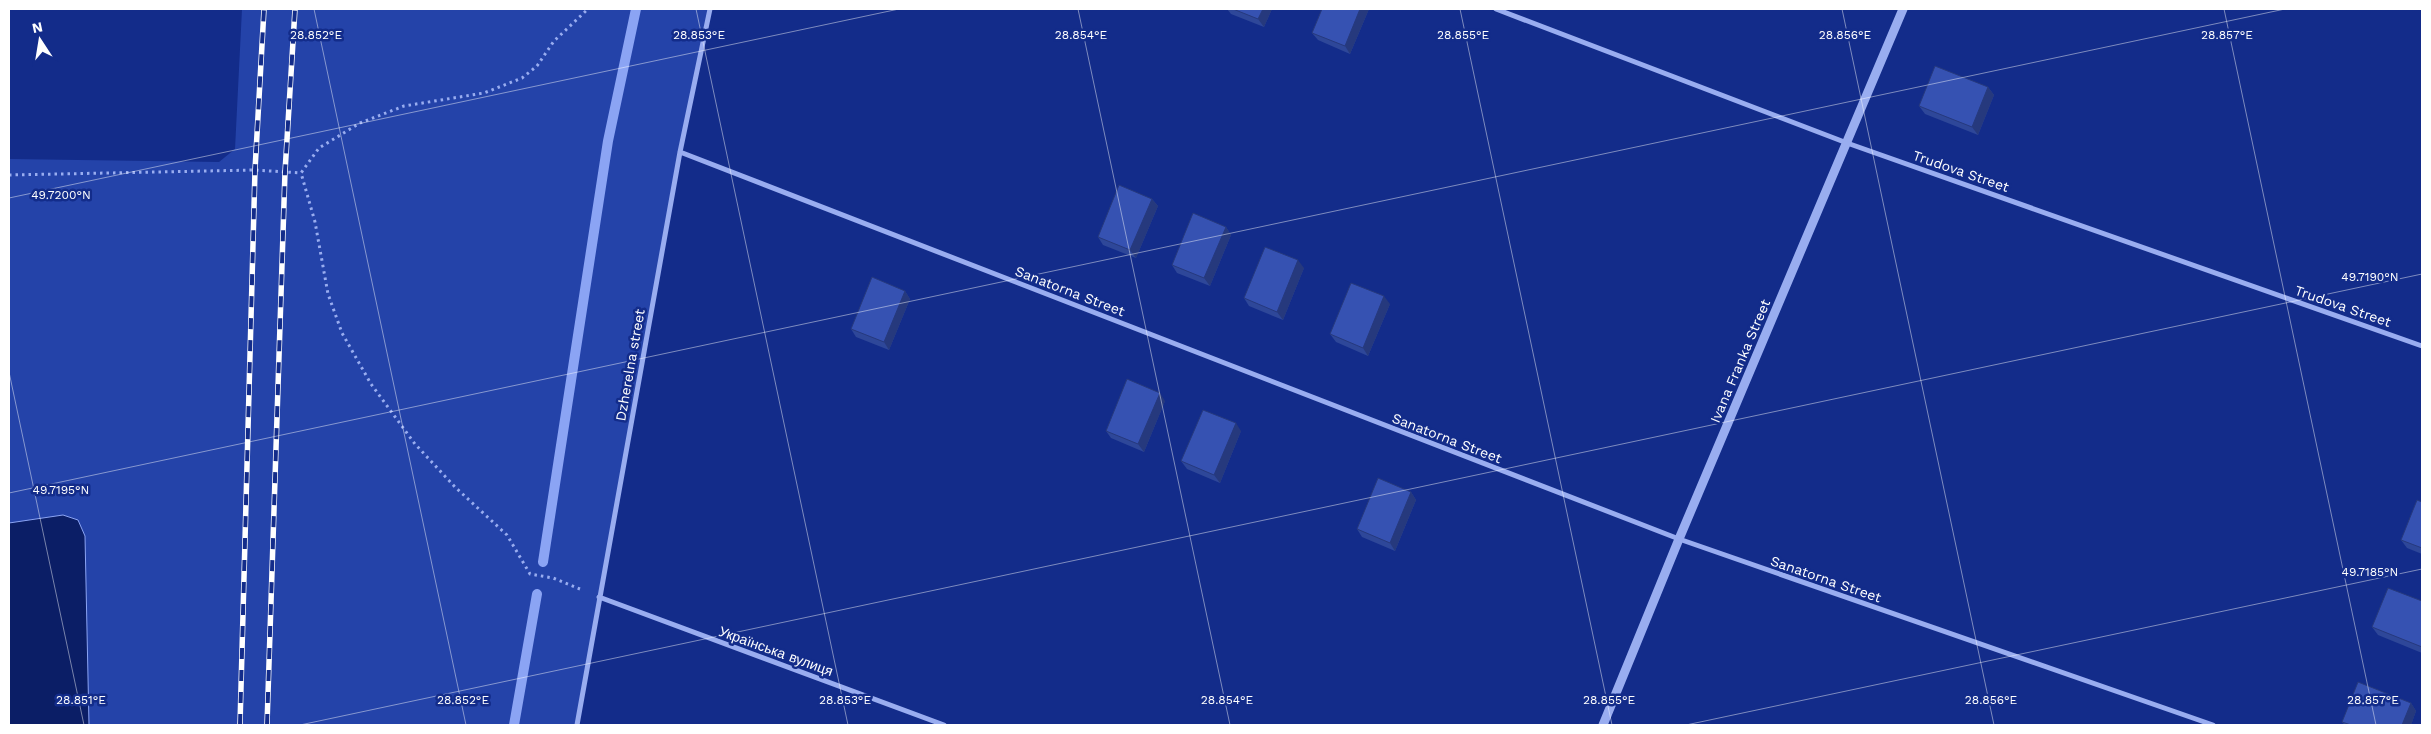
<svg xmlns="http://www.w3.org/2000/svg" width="2431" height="734" font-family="'Work Sans',sans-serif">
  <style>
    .green { fill: #2443a9 }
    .water { fill: #0b1e66; stroke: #8ba4f4 }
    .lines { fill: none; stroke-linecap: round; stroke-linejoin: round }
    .stream { stroke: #8ba4f4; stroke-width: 10 }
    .path { stroke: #99adf0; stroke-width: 3; stroke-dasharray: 2.5 4; stroke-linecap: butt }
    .minor { stroke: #99adf0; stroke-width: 5 }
    .tertiary { stroke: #99adf0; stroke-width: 9 }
    .rail-casing { stroke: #fff; stroke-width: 5.5 }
    .rail { stroke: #132c8a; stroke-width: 4; stroke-dasharray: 11; stroke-linecap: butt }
    .wall { fill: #2e4799 }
    .shaded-wall { fill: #26397d }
    .building { fill: #3652b2; stroke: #26397d }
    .ticks { fill: none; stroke: #fff; stroke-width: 1; stroke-opacity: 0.45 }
    .labels { text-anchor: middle; stroke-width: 5; stroke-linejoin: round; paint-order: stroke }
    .street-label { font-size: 14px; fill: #fff; stroke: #132c8a }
    .ticks-label { font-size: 12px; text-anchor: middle; fill: #fff; stroke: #132c8a; stroke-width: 5; stroke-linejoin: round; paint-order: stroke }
  </style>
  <rect width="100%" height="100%" fill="#132c8a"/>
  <path class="green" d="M242 9H710L680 152 577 725H9V159L219 162 235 149Z"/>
  <path class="water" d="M63 515 78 520 85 536 89 725H9V523Z"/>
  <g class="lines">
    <path class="stream" d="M543 562 608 141 636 9
      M514 725 537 594"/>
    <path class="path" d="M9 175 255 170 301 173
      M580 589 553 578 530 574 507 535 455 487 415 444 371 384 342 333 328 294 315 222 301 173 319 148 360 123 404 106 484 93 522 78 537 66 554 41 588 9"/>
    <path class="minor" d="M1496 9 1847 143 2422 346
      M680 152 1679 539 2213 725
      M599 597 944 725
      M577 725 680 152 710 9"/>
    <path class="tertiary" d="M1603 725 1679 539 1903 9"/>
    <defs>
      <path id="rail" d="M240 725 255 170 264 9
        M267 725 285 172 295 9"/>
    </defs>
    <use href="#rail" class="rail-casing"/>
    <use href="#rail" class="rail"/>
  </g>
  <path class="wall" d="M1227 9H1272L1264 27 1231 14Z
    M1322 9H1369L1350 54 1318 40 1312 33Z
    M1988 87 1994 95 1978 135 1925 114 1919 106Z
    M1152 199 1158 206 1136 258 1103 245 1098 237Z
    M1226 227 1231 235 1210 286 1177 273 1172 265Z
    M1304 268 1283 320 1249 306 1244 298Z
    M905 291 910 299 889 350 856 337 851 329Z
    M1390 304 1368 356 1336 342 1330 334Z
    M1165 401 1144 452 1111 438 1106 431Z
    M1241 431 1220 483 1187 469 1181 461Z
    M1411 492 1416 500 1395 551 1362 537 1357 529Z
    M2422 502V554L2407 548 2401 540Z
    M2422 601V653L2378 635 2372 627Z
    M2411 703 2416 711 2411 725H2345L2342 722Z"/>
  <path class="shaded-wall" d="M1263 9H1272L1264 27 1258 19Z
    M1360 9H1369L1350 54 1345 46Z
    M1988 87 1994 95 1978 135 1972 127Z
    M1152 199 1158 206 1136 258 1130 250Z
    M1226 227 1231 235 1210 286 1204 278Z
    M1298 260 1304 268 1283 320 1277 312Z
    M905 291 910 299 889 350 884 342Z
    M1384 296 1390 304 1368 356 1363 348Z
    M1160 393 1165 401 1144 452 1138 444Z
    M1236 423 1241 431 1220 483 1214 475Z
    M1411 492 1416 500 1395 551 1390 543Z
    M2411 703 2416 711 2411 725H2402Z"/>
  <path class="building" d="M1233 9H1263L1258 19Z
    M1322 9H1360L1345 46 1312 33Z
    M1935 66 1988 87 1972 127 1919 106Z
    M1119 185 1152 199 1130 250 1098 237Z
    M1193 213 1226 227 1204 278 1172 265Z
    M1265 247 1298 260 1277 312 1244 298Z
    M872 277 905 291 884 342 851 329Z
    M1351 283 1384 296 1363 348 1330 334Z
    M1127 379 1160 393 1138 444 1106 431Z
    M1203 410 1236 423 1214 475 1181 461Z
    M1378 478 1411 492 1390 543 1357 529Z
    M2417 500 2422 502V548L2401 540Z
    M2388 588 2422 601V647L2372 627Z
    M2358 682 2411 703 2402 725H2351L2342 722Z"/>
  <path class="ticks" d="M314 9 466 725M696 9 848 725M1078 9 1230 725M1460 9 1612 725M1842 9 1994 725M2224 9 2376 725M9 198 899 9M9 372 84 725M9 493 2285 9M300 725 2422 274M1686 725 2422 569"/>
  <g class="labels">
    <g class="street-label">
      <text transform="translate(1961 171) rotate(19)" y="5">Trudova Street</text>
      <text transform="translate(1070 291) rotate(21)" y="5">Sanatorna Street</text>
      <text transform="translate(2343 306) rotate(19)" y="5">Trudova Street</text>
      <text transform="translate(1740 361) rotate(-67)" y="5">Ivana Franka Street</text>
      <text transform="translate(630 365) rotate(-80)" y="5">Dzherelna street</text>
      <text transform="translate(1447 438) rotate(21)" y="5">Sanatorna Street</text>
      <text transform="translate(1826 579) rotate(19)" y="5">Sanatorna Street</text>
      <text transform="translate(776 651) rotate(20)" y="5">Українська вулиця</text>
    </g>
  </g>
  <g class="ticks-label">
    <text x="316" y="39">28.852°E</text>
    <text x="699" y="39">28.853°E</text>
    <text x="1081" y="39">28.854°E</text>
    <text x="1463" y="39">28.855°E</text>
    <text x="1845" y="39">28.856°E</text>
    <text x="2227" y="39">28.857°E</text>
    <text x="61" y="199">49.7200°N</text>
    <text x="2370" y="281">49.7190°N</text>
    <text x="61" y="494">49.7195°N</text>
    <text x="2370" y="576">49.7185°N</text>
    <text x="81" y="704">28.851°E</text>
    <text x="463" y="704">28.852°E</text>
    <text x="845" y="704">28.853°E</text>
    <text x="1227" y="704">28.854°E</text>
    <text x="1609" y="704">28.855°E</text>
    <text x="1991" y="704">28.856°E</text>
    <text x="2373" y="704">28.857°E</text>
  </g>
  <rect width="2431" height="734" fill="none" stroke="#ffffff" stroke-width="20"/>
  <g transform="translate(40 40) rotate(348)" stroke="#132c8a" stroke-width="4" paint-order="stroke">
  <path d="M0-4L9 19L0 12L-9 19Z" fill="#ffffff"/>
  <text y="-8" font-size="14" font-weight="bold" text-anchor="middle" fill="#ffffff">N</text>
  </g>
</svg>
